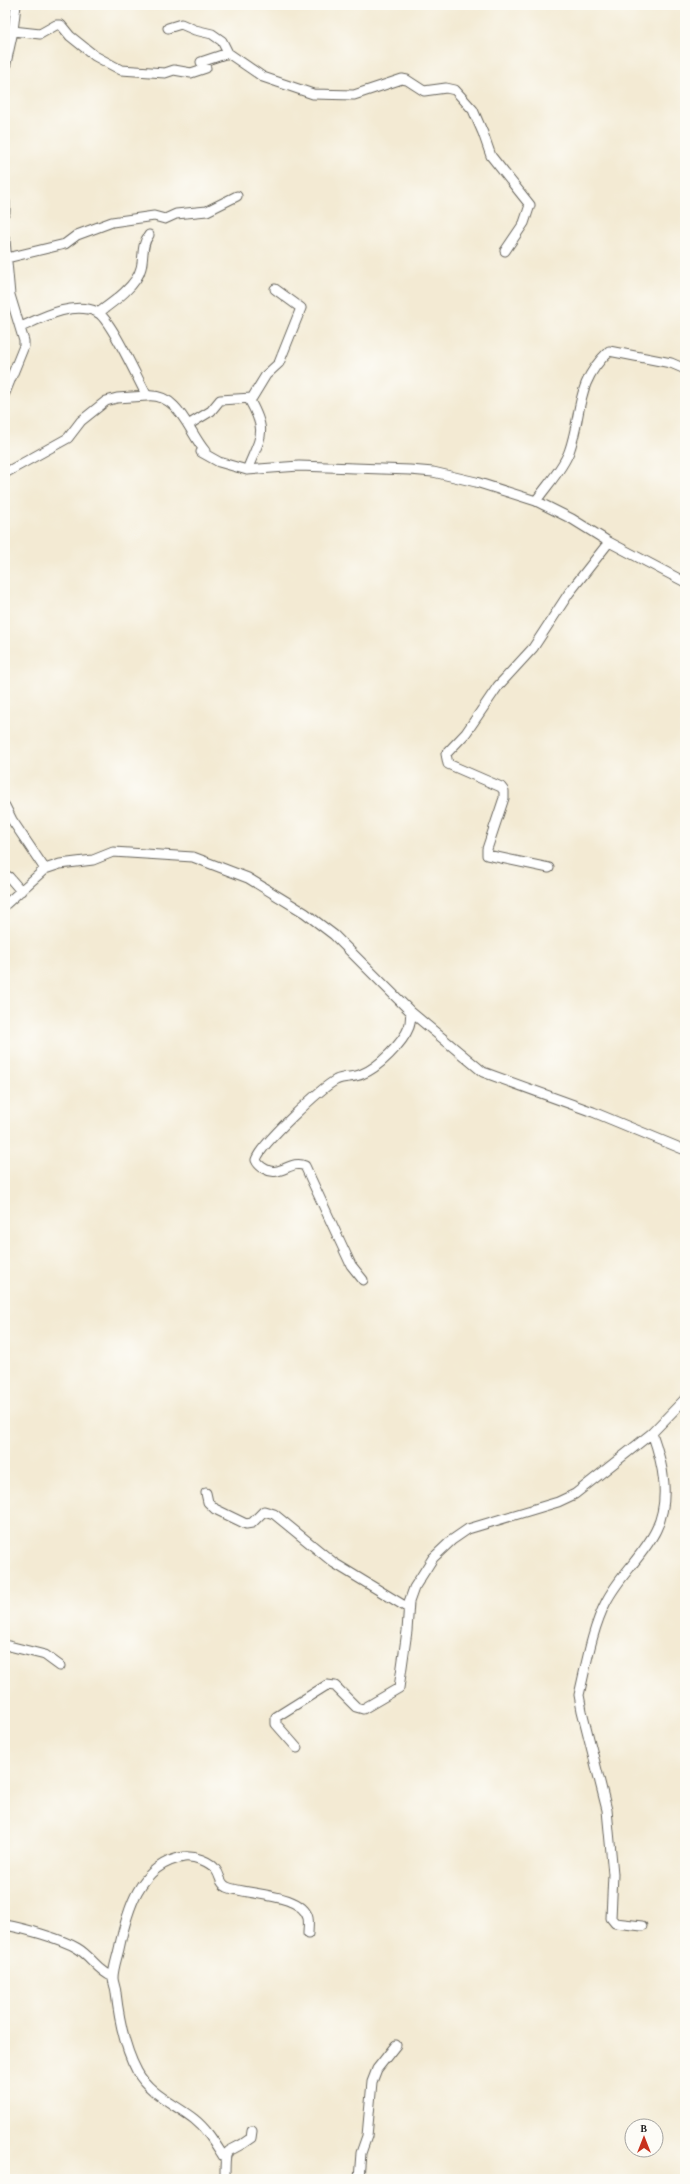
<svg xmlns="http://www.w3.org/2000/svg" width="690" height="2184" font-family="'Gentium Book Plus',serif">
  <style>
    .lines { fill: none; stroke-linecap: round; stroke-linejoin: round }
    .minor-casing { stroke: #67645c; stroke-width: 11 }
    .minor { stroke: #fff; stroke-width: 9 }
  </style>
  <rect width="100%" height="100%" fill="#fdfcf7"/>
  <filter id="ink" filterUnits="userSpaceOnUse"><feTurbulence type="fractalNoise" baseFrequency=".025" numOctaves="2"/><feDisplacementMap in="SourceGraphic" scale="8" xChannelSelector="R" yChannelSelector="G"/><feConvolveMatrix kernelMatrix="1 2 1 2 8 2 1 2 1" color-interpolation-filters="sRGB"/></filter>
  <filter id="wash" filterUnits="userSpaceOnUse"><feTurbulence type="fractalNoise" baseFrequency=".012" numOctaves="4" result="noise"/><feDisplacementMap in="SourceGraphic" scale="16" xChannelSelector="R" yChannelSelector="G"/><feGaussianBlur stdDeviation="0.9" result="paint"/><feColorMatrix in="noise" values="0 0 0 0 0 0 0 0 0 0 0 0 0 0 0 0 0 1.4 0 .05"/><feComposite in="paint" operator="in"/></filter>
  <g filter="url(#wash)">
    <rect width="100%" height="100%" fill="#f3ead3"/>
  </g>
  <g filter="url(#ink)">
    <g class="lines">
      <defs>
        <path id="minor" d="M168 28 181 24 195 30 212 34 222 41 228 53
          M13 31 40 34 56 25H61L70 36 95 56 121 70 165 73 174 70 191 73 206 68 201 62 228 53 263 77 313 94 354 95 402 79 407 80 424 91 446 88 455 90 473 110 483 133 491 156 530 205 524 223 505 251
          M5 68 13 31 16 5
          M5 202V212
          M5 240 10 295 24 341V346L5 393
          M7 258 65 244 77 235 112 222 154 216 165 219 176 214 207 211 237 196
          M98 313C112 303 137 286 141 268 144 257 141 245 149 235
          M21 327C43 317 73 301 97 312 111 319 138 380 147 396 179 393 188 431 205 451L201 452 219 462 247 470 299 466 410 470 433 472 476 482 536 501 572 519 609 542 685 582
          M188 425 211 411 220 400 252 398 266 375 279 363 301 308 275 289
          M247 470C261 435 268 433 249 399
          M5 473 68 438 81 421 106 401 117 398 147 396
          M536 501C547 485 562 470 569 452 583 413 574 384 609 351L671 363 685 369
          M5 806 12 820 45 869
          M549 868 487 855V849L504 798V791L501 787 448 764 446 754 466 733 498 686 533 648 569 593 609 542
          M5 875 9 877 21 891
          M5 905 45 869 60 864 93 860 113 852 193 857 248 878 305 913 334 935 411 1012 483 1072 593 1112 685 1150
          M363 1280 351 1265 305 1166C291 1159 280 1178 265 1169 261 1167 258 1165 256 1160 260 1145 321 1088 336 1080 344 1076 354 1078 362 1074 378 1068 403 1043 409 1027 411 1022 410 1017 411 1012
          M206 1493 208 1502 215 1509 246 1524 252 1523 264 1511 274 1514 334 1563 408 1608
          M5 1645 45 1655 60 1666
          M297 1748 276 1724V1717L327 1685 335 1686 356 1707 363 1709 399 1688 407 1631 409 1602 414 1588 433 1558 452 1540 468 1529 558 1502 575 1494 652 1433 685 1399
          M5 1925C23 1928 62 1939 77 1948 91 1956 97 1970 113 1977
          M642 1926 615 1923 611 1918 613 1874 607 1810 582 1711 579 1695C586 1666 592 1629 606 1602 619 1576 644 1555 656 1530 671 1499 663 1464 652 1433
          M225 2159C216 2145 208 2130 194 2119 175 2104 149 2094 137 2071 124 2047 119 2019 116 1993 116 1988 113 1983 113 1978 113 1969 117 1958 119 1949 127 1911 139 1864 184 1857 194 1856 210 1861 216 1870 221 1876 219 1883 227 1887 246 1895 302 1893 308 1918 309 1923 308 1929 308 1934
          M225 2179C225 2141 225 2158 251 2138L252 2131
          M359 2179 361 2153 367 2136 372 2082 377 2069 396 2045"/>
      </defs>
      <use href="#minor" class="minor-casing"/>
      <use href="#minor" class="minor"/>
    </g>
  </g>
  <rect width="690" height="2184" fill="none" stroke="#fdfcf7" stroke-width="20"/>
  <g transform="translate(644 2138)"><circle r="19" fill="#fdfcf7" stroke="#a3a29f"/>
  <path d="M0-3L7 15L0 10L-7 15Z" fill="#c8321e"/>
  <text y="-6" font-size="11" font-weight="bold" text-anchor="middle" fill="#1c1c1c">B</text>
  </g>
</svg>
